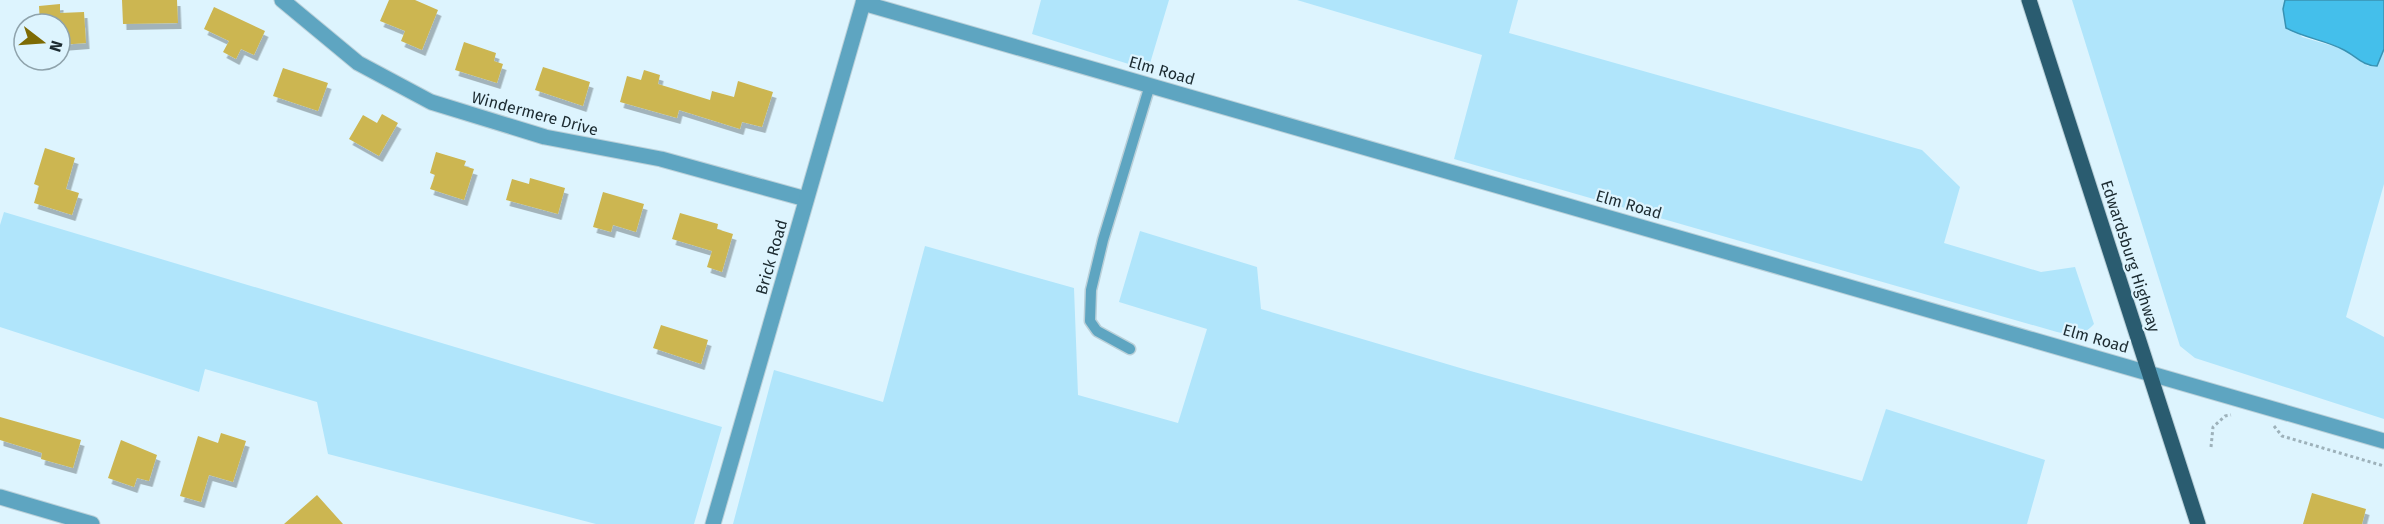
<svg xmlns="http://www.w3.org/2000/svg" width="2384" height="524" font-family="'Fira Sans',sans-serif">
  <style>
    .green { fill: #b0e5fb }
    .water { fill: #44bfeb; stroke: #3892b3; stroke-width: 1.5 }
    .building { fill: #ccb651; filter: url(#shadow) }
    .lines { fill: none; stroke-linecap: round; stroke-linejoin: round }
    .service-casing { stroke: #bad0d9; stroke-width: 13 }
    .minor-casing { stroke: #bad0d9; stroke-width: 17 }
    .tertiary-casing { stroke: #bad0d9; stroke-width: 17 }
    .primary-casing { stroke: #bad0d9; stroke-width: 17 }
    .path { stroke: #9db1ba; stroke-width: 3; stroke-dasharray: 3 3; stroke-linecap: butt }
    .service { stroke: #5ea5c1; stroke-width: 10 }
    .minor { stroke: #5ea5c1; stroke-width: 15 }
    .tertiary { stroke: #5ea5c1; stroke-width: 15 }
    .primary { stroke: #2a5c70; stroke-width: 15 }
    .labels { text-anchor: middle; stroke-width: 4.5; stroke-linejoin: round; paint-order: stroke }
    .street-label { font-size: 16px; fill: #1b2a30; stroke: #ddf4fe }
  </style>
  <defs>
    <filter id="shadow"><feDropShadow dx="3.5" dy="6" stdDeviation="0" flood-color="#0004"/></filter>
  </defs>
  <rect width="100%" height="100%" fill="#ddf4fe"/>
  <path class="green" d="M1041 0H1169L1148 70 1032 34Z
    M1297 0H1518L1509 33 1922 150 1960 187 1944 243 2041 272 2075 267 2094 324C2082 337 2074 336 2057 332L1454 159 1482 55Z
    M2072 0H2285L2283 9 2302 37 2343 49 2368 66H2377L2384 49V184L2346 317 2384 337V419L2195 358 2180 346Z
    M4 212 722 427 694 524H596L328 454 317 402 205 369 199 392 0 327V225Z
    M1140 231 1257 267 1261 309 1467 370 1862 481 1886 409 2045 460 2027 524H733L774 370 883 402 925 246 1074 288 1078 395 1178 423 1207 329 1119 302Z"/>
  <path class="water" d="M2285 0H2384V49L2377 66C2363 66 2356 56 2344 50 2325 40 2304 38 2286 28L2283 9Z"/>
  <path class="building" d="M122 0H177L178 23 123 24Z
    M389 0H415L438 10 422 50 401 41 405 31 380 21Z
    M60 4V13L84 12 86 43 60 45V24H40L39 6Z
    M214 7 265 31 254 55 241 49 236 59 223 52 229 41 204 29Z
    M464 42 496 53 494 61 503 64 497 83 455 70Z
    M543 67 590 82 583 106 535 90Z
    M283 68 328 83 318 111 273 96Z
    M644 70 660 75 658 84 710 100 712 91 734 97 738 81 773 92 762 127 742 122 740 129 679 110 677 118 620 102 627 76 641 80Z
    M382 114 398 123 379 156 349 139 363 115 377 123Z
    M45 148 75 158 66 189 79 193 72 215 34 203 39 186 34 184Z
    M436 152 466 161 464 166 474 169 464 200 430 189 435 175 430 173Z
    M530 178 565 188 558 214 506 200 512 179 529 184Z
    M603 192 644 204 636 232 613 225 611 232 593 227Z
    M680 213 718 224 717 229 733 234 722 272 707 267 712 251 672 239Z
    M661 325 708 340 701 364 653 348Z
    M0 417 81 440 73 468 41 459 42 453 0 440Z
    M221 433 246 441 233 482 209 475 201 502 180 496 198 436 218 443Z
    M121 440 157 455 149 481 137 478 134 487 108 478Z
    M2312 493 2366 509 2362 524H2303Z
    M317 495 343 524H284Z"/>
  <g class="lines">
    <defs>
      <path id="service" d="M1130 349 1097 331 1090 321 1091 290 1103 240 1150 85"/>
      <path id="minor" d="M282 0 358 63 431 102 545 137 661 159 806 199
        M0 497 92 524"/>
      <path id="tertiary" d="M863 3 2384 441
        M713 524 864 0"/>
      <path id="primary" d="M2029 0 2198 524"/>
    </defs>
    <use href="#service" class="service-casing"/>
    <use href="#minor" class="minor-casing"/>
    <use href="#tertiary" class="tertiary-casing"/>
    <use href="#primary" class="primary-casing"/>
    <path class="path" d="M2274 426 2282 436 2384 466
      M2211 447 2213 427 2225 416 2231 415"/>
    <use href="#service" class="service"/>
    <use href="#minor" class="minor"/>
    <use href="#tertiary" class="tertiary"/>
    <use href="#primary" class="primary"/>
  </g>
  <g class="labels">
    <g class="street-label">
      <text transform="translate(1162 70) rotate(16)" y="6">Elm Road</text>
      <text transform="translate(535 113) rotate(15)" y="6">Windermere Drive</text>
      <text transform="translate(1629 204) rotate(16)" y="6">Elm Road</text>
      <text transform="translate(2131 256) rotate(72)" y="6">Edwardsburg Highway</text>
      <text transform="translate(771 257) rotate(-74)" y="6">Brick Road</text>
      <text transform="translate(2096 338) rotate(16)" y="6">Elm Road</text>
    </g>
  </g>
  <g transform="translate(42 42) rotate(107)"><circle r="28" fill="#ddf4fe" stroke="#8fa3ac" stroke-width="1.5"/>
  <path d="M0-4.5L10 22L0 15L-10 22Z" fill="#7e6b04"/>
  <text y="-9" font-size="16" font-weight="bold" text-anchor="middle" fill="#1b2a30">N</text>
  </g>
</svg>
